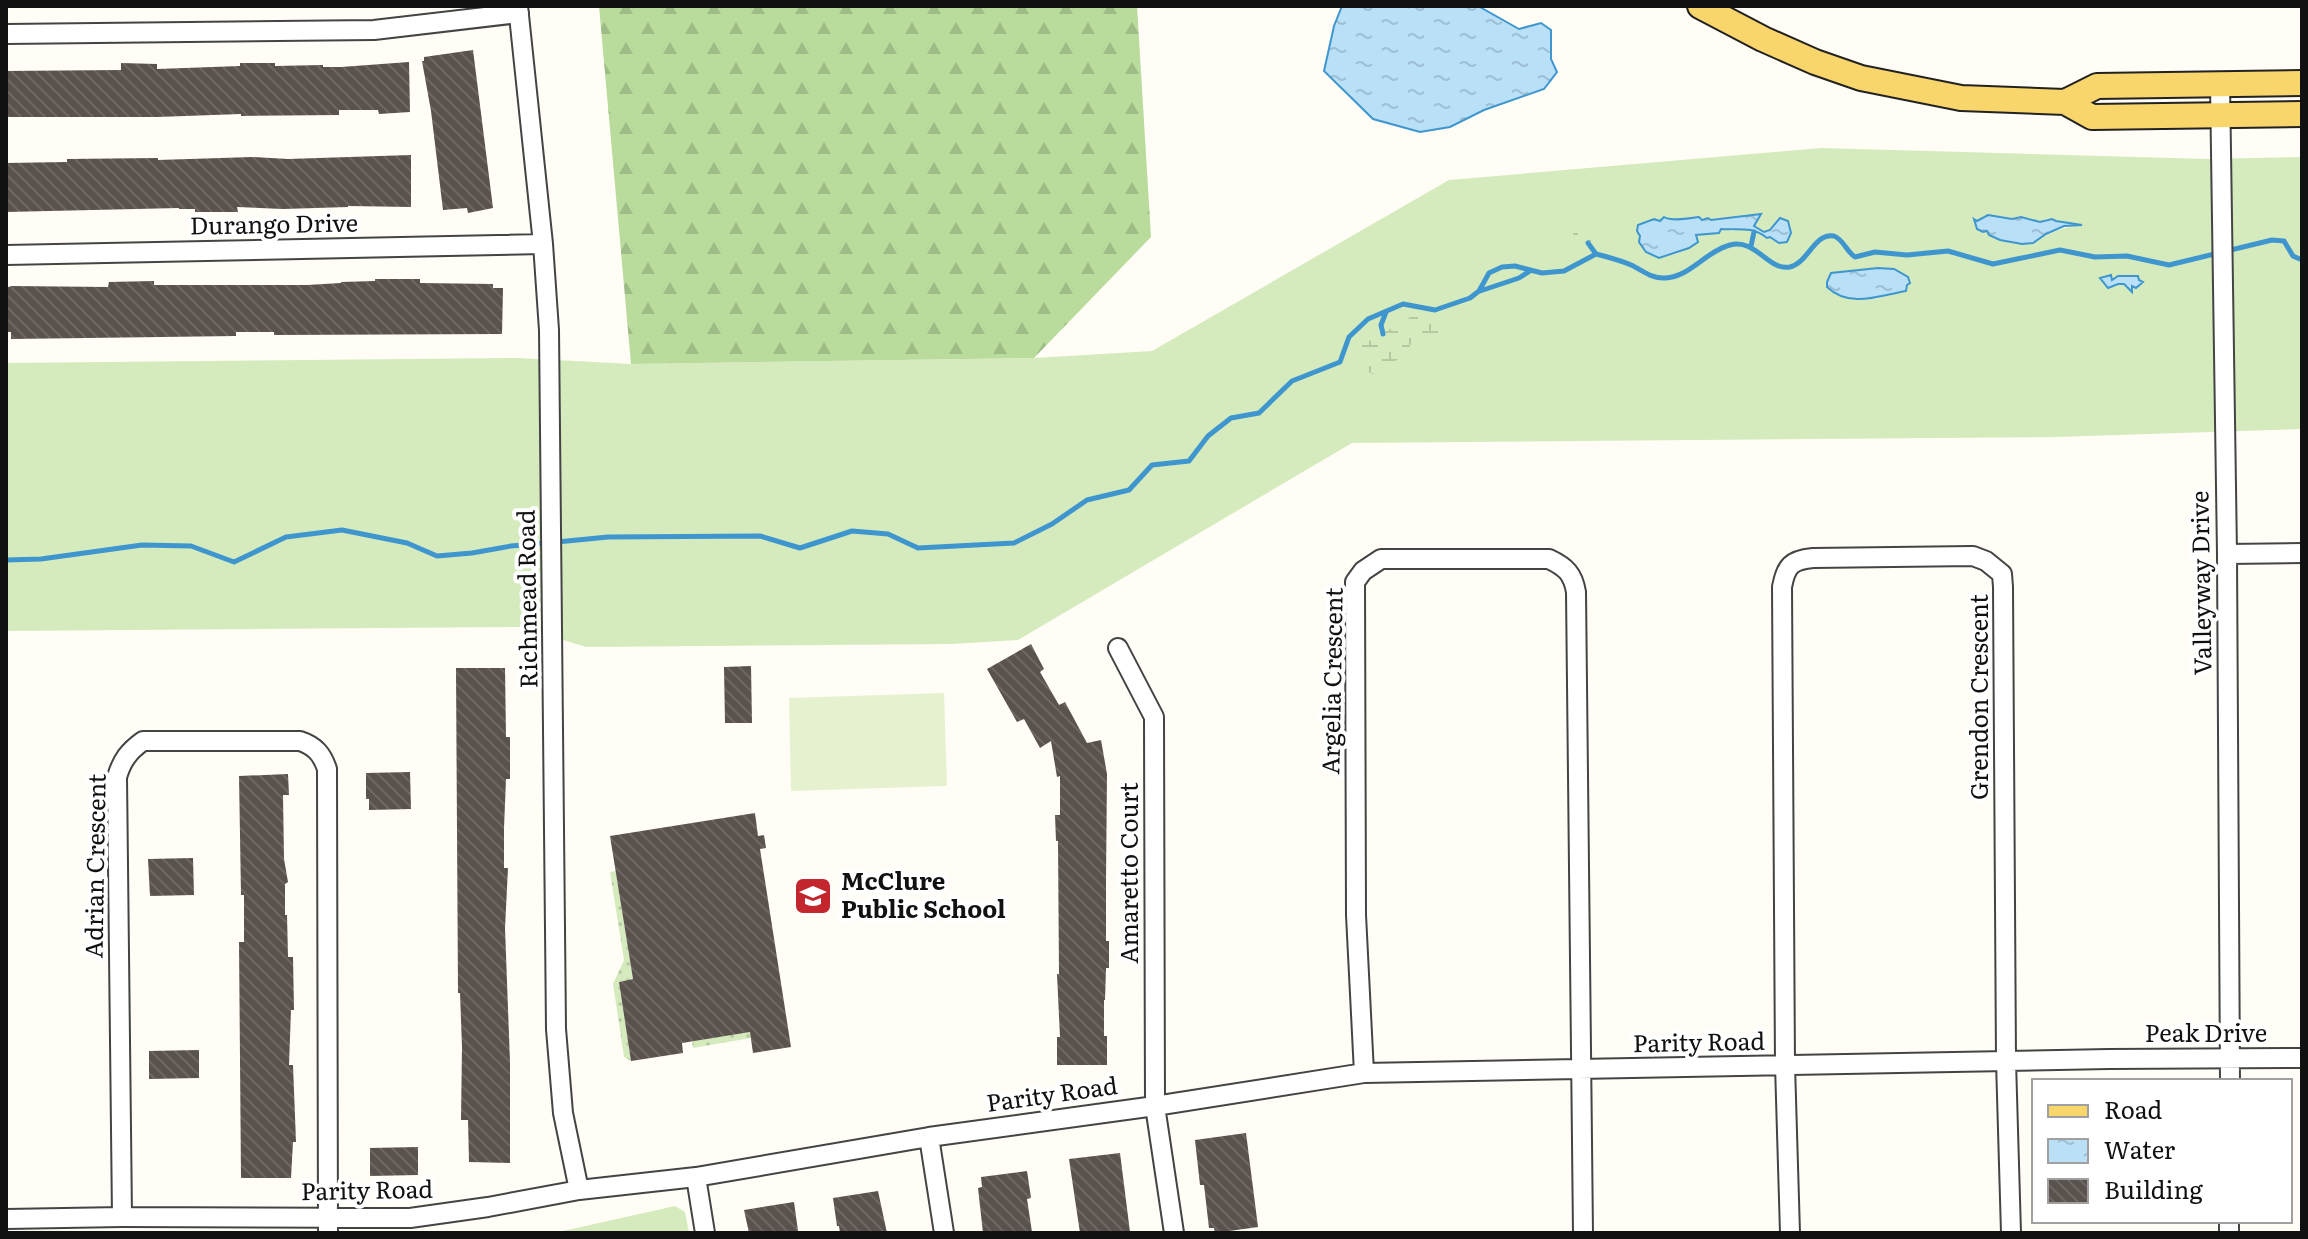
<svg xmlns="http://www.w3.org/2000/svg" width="2308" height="1239" font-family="Literata,serif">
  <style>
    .grass { fill: #d5ebbd; fill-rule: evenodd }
    .forest { fill: url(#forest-firs) }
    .wetland { fill: url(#wetland-marsh) }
    .garden { fill: url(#garden-dots) }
    .pitch { fill: #e6f2cf }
    .water { fill: url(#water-ripples); stroke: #3f96cf; stroke-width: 2 }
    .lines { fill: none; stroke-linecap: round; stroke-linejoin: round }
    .stream { stroke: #3f96cf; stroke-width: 5 }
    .building { fill: url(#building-back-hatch) }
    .minor-casing { stroke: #444; stroke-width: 22 }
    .major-casing { stroke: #222; stroke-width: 28 }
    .minor { stroke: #fff; stroke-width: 18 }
    .major { stroke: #f9d66b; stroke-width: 24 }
    .labels { text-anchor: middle; stroke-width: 8; stroke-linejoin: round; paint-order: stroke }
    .street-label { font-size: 24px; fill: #111; stroke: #fff }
    .poi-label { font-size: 24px; font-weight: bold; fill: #111; stroke: #fff; text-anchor: start }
  </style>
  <defs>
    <pattern id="forest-firs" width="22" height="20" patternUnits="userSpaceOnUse" patternTransform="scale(2)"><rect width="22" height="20" fill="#b9dc9c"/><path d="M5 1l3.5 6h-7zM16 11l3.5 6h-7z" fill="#9ebc85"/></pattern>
    <pattern id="wetland-marsh" width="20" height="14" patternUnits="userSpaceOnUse" patternTransform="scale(2)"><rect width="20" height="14" fill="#d5ebbd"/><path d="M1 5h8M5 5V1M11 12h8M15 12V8" fill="none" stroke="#b6c8a1"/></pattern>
    <pattern id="garden-dots" width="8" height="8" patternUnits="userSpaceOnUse" patternTransform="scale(2)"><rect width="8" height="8" fill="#d5ebbd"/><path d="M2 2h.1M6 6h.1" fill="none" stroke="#b6c8a1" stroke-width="1.8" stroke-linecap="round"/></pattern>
    <pattern id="water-ripples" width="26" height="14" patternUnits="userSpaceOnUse" patternTransform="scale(2)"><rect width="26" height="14" fill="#b9e0f7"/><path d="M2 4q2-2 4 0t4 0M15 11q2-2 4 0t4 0" fill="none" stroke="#9ebfd3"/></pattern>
    <pattern id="building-back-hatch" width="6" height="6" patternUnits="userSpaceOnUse" patternTransform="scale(2)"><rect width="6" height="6" fill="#5a524d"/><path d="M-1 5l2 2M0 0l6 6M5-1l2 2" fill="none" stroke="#6d6662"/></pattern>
  </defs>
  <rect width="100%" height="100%" fill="#fffdf5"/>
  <path class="grass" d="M1821 148 2207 159 2302 157V429L2056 437 1352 443 1018 640 952 644 586 647 521 627 6 631V363L518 358 631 364 1034 358 1152 351 1449 180ZM1755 214 1753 225 1765 232 1770 230 1777 222 1779 242 1770 237 1767 238 1746 227 1733 231 1721 229 1715 233 1695 236 1698 242C1677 257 1657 263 1639 242L1640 236 1664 217 1669 220 1691 219 1696 217 1711 220ZM2021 217 2040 222 2046 219 2076 226C2054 227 2036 245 2020 244 2006 242 1991 232 1977 229L1974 222ZM1878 268H1888L1891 270 1906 291 1875 299 1838 294 1827 287 1831 273ZM2129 276 2142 283 2136 288 2118 284 2108 288 2103 280H2112Z
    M675 1206 685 1212 689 1233H554Z"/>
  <path class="forest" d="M599 6H1137L1151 237 1034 358 631 364Z"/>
  <path class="wetland" d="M1581 221H1591L1599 224C1599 237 1594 243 1582 244L1573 236V229Z
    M1414 315 1453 327 1415 342 1410 345 1407 354 1373 374 1363 370 1358 361 1359 347Z"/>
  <path class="garden" d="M616 871 633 979 619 982 631 1061 624 1057 613 984 624 960 610 872Z
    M750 1032 751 1038 693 1048 692 1041Z"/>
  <path class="pitch" d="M944 693 947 786 791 791 789 698Z"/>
  <path class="water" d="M1342 6H1478L1519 29 1541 23 1551 30V59L1557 72 1544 89 1484 110 1450 127 1420 132 1373 119 1324 71 1334 26Z
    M1761 214 1754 226 1764 232 1770 230 1780 218 1788 221 1791 233 1787 242 1779 243 1770 237 1767 238C1752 226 1739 230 1721 229L1719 233 1696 235 1698 242 1689 248 1659 258 1646 252 1639 242 1640 236 1637 231 1638 225 1654 219 1660 221 1664 217C1673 222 1690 218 1699 217L1702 220 1708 218 1711 220Z
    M1988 215 2012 219 2021 217 2040 222 2052 219 2056 221 2082 225 2064 226 2046 234 2033 243 2022 244 2000 240 1989 235 1987 231 1983 232 1977 229 1974 219 1977 221Z
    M1878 268 1894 269 1908 277 1910 283 1907 285 1906 291C1881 295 1850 309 1827 287V282L1831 273Z
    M2111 275 2112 280 2118 276H2138L2139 280 2143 282 2136 288 2132 286V292L2124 284H2118L2108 288 2100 278Z"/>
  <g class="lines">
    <path class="stream" d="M1588 243 1596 254
      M1751 246 1754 232
      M1480 291 1519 278 1530 271
      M1383 334 1381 325 1386 312
      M557 542 608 537 760 536 800 548 852 531 888 534 918 548 1014 543 1052 524 1087 500 1129 490 1152 465 1189 461 1208 436 1231 418 1259 413 1292 381 1340 362 1349 337 1368 319 1403 304 1435 310 1470 298 1479 291 1489 273 1502 267 1515 266 1542 273 1564 271 1596 254C1608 257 1620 260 1631 265 1642 270 1652 279 1665 278 1690 277 1706 251 1730 245 1756 238 1768 271 1790 267 1808 263 1815 232 1834 236 1843 239 1847 252 1855 257L1875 252 1907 255 1948 251 1993 264 2060 250 2095 257 2127 256 2169 265 2272 240 2284 241 2293 256 2302 260
      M6 560 41 559 142 545 191 546 234 562 286 537 342 530 407 543 437 556 472 553 511 546 547 543"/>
  </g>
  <path class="building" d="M473 50 493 208 468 213 467 208 443 210 431 111 422 61H424V57Z
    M409 62 410 112 379 114 378 110H339V115L241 116V114L157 117H6V71L121 70V63L157 64V69L240 66V63H275V66L323 65V67H341Z
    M411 155V207L348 206V207L283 209 237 207 238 212H195V209H179V208L6 212V163L67 162V159L158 158V160L252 157 288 159Z
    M375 279H420V283L493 284V288H503L502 334 274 335V332H236V336L11 339V332H6V288L11 286 108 287 109 282 154 281V285H307L341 283V282L375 281Z
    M1031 644 1044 669 1040 672 1059 705 1065 702 1087 743 1101 740 1107 774 1106 880V941H1109V968H1106L1105 1000H1104V1036H1107V1065H1057V1037H1060L1057 974H1059L1058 841H1056L1055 815H1060V776L1057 777 1051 741 1040 748 1024 719 1017 722 987 669Z
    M751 666 752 723H725L724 667Z
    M456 668H505L506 737H510V779H506L504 828V868H508L505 928 510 1062V1163L469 1162 468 1120H461L462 1047 460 993H458Z
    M410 772 411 809 369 810V799H366V773Z
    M288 774 289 795H283L284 859 288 882 285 884V915H287L288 957H293L294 1010H291L289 1065H293L296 1142H293L291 1178H241L239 942H244V895H241L239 776Z
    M755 813 758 836 764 835 766 848 760 849 791 1047 753 1053 750 1032 682 1043 683 1053 631 1061 619 982 633 979 610 836Z
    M193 858 194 895 150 896 148 859Z
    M199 1050V1078L149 1079V1051Z
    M1246 1133 1258 1227 1215 1233 1214 1228H1209L1204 1185H1200L1195 1140Z
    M418 1147V1175L370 1176V1148Z
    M1120 1153 1130 1232 1080 1233 1069 1159Z
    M1027 1171 1031 1198 1027 1199 1032 1232 983 1233 978 1188 982 1187 981 1177Z
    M878 1191 887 1233H840L839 1226H837L833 1198Z
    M794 1202 798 1231 749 1233 744 1210Z"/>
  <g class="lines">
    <defs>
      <path id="minor" d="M518 6 543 244 549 330 556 1029 563 1113 579 1190
        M6 34 374 30 519 13
        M2220 84 2227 554 2230 1081
        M6 255 543 244
        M2227 554 2302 553
        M1118 648 1154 717 1155 1106 1174 1233
        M1364 1073 1356 915 1355 582 1363 571 1381 559H1549C1566 567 1573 574 1576 592L1583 1233
        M929 1137 944 1233
        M696 1177 705 1233
        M122 1217 117 777C122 760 129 751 143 741H300C315 746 322 754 327 769L328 1233
        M6 1219 122 1217 410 1218 488 1207 579 1190 696 1177 929 1137 1155 1106 1364 1073 2109 1059 2302 1058
        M1790 1233 1785 1065 1782 587C1786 566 1791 560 1813 558L1973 556 1986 561 2002 574 2003 587 2006 1061 2011 1233
        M2229 1233V1221"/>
      <path id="major" d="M1700 6 1763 39 1815 62 1861 78 1961 98 2065 102 2092 117 2302 114
        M2065 102 2097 86 2302 83"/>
    </defs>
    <use href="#minor" class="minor-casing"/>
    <use href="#major" class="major-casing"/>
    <use href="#minor" class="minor"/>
    <use href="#major" class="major"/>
  </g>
  <defs>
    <symbol id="school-square" viewBox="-11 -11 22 22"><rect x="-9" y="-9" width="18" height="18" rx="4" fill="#c4262e" stroke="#fff"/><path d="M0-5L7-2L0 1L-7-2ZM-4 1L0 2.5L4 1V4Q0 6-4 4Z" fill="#fff"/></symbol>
  </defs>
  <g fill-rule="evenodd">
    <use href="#school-square" x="791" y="874" width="44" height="44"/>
  </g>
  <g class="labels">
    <g class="street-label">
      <text transform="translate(274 225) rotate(-1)" y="8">Durango Drive</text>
      <text transform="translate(2202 583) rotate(-91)" y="8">Valleyway Drive</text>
      <text transform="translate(528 599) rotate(-91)" y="8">Richmead Road</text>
      <text transform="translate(1333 681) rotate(-89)" y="8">Argelia Crescent</text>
      <text transform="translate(1980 697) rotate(-90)" y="8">Grendon Crescent</text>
      <text transform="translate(96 866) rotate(-89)" y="8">Adrian Crescent</text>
      <text transform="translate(1130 873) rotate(-90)" y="8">Amaretto Court</text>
      <text x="2206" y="1042">Peak Drive</text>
      <text transform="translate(1699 1043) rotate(-1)" y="8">Parity Road</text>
      <text transform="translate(1052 1095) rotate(-8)" y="8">Parity Road</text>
      <text transform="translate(367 1191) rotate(-1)" y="8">Parity Road</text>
    </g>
    <g class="poi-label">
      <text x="841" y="890">McClure<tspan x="841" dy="28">Public School</tspan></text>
    </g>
  </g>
  <rect width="2308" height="1239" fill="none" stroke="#111111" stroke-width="16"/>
  <rect x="2032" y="1079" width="260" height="144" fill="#ffffff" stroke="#a0a0a0" stroke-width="2"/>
  <rect x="2048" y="1105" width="40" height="12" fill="#f9d66b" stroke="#a0a0a0" stroke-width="2"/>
  <text x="2104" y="1119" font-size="24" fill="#111111">Road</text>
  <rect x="2048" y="1139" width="40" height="24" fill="url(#water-ripples)" stroke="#a0a0a0" stroke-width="2"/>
  <text x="2104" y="1159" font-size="24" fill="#111111">Water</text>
  <rect x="2048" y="1179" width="40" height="24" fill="url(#building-back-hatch)" stroke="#a0a0a0" stroke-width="2"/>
  <text x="2104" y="1199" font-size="24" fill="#111111">Building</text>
</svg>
